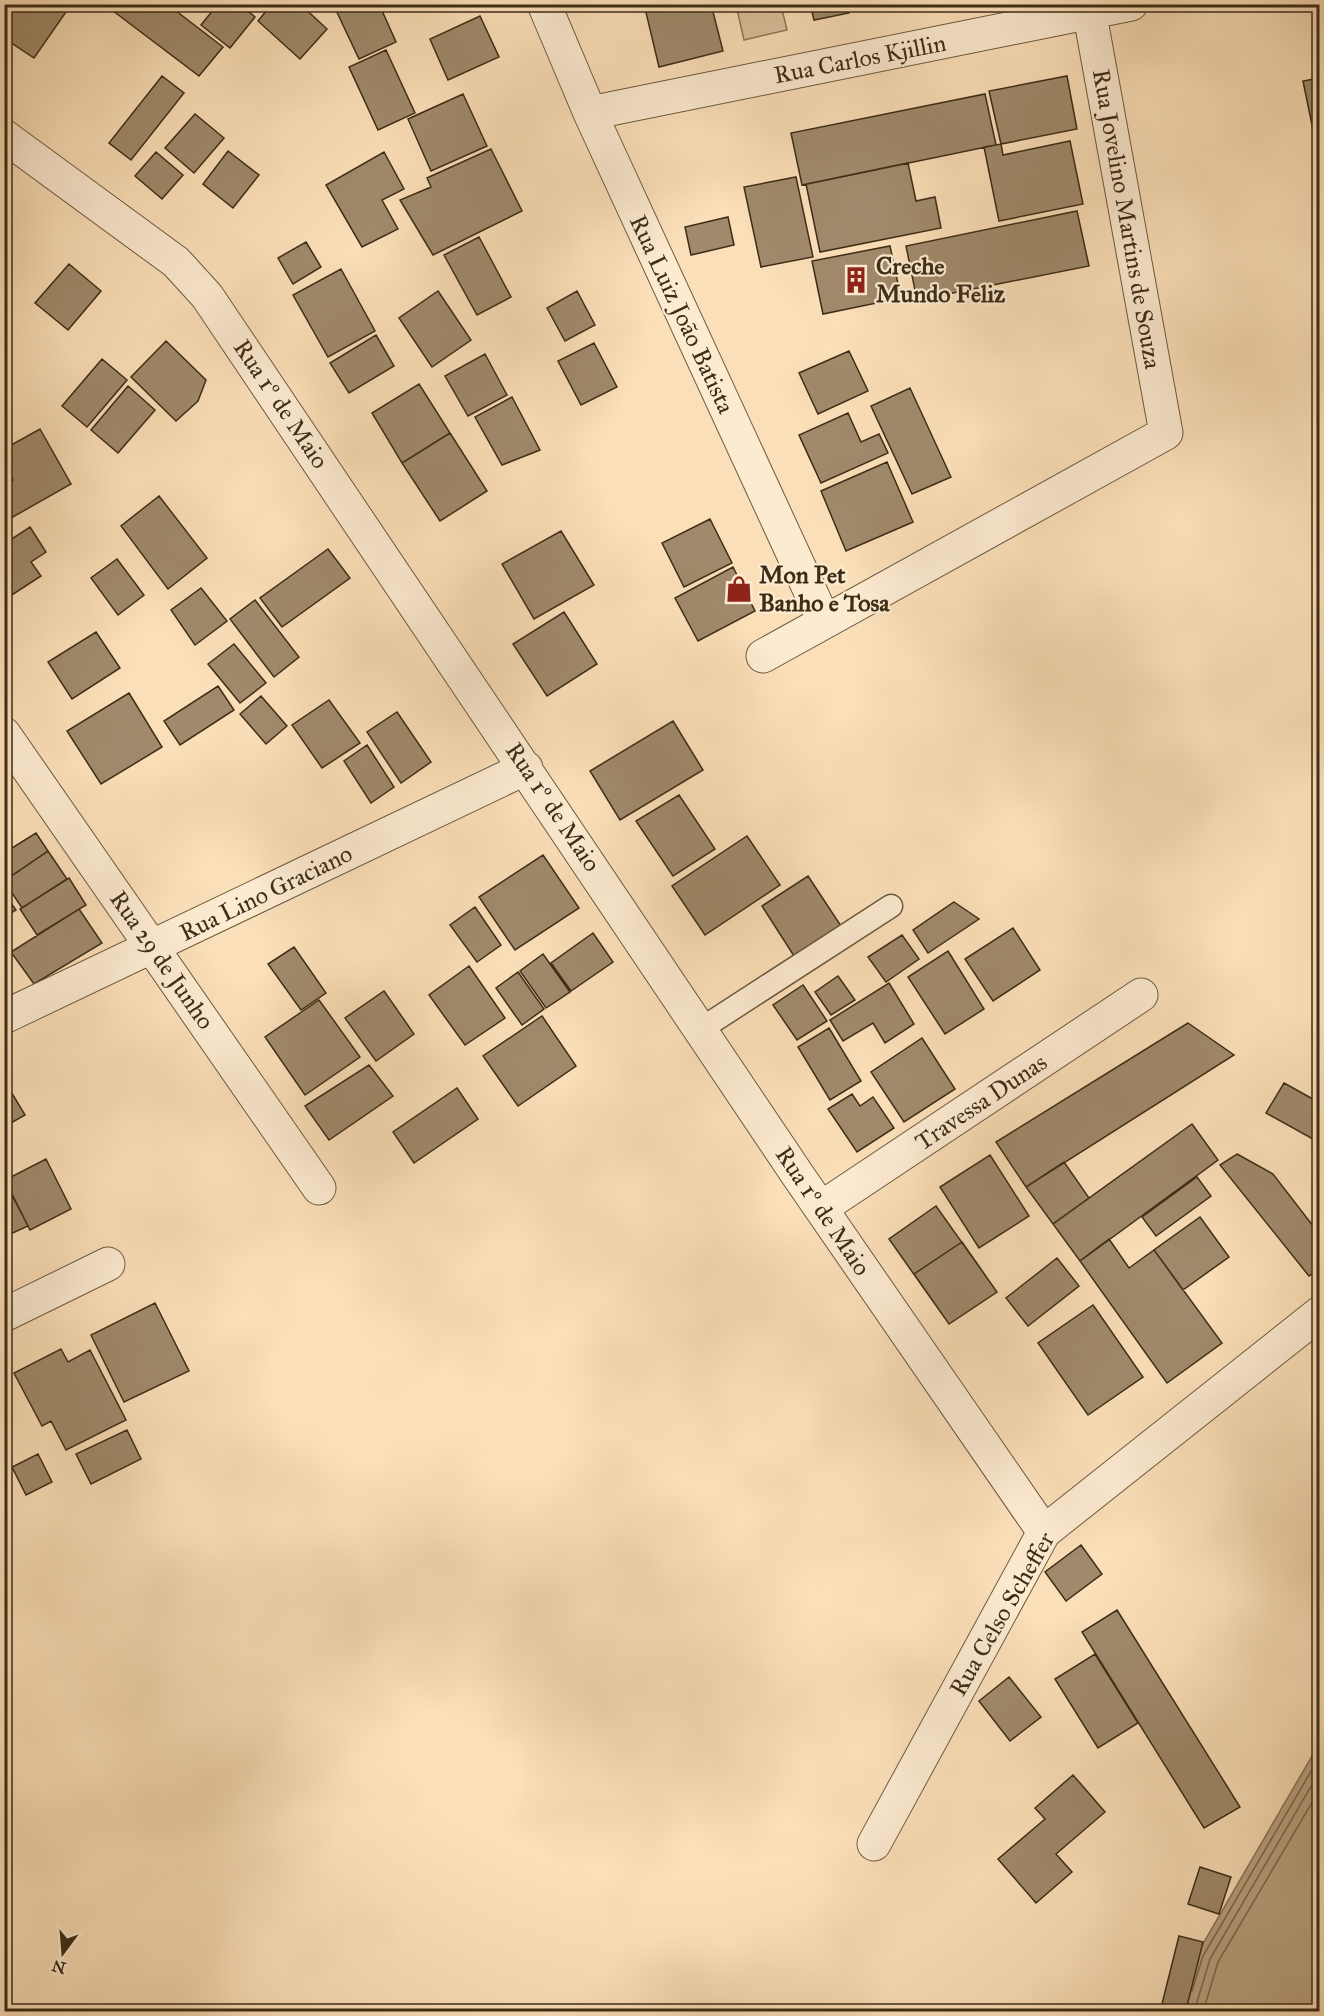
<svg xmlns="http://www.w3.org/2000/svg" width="1324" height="2016" font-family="'IM FELL Great Primer',serif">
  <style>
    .green { fill: #dbc19d; stroke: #8c775a; stroke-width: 1.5 }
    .water { fill: #baa281; stroke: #887357; stroke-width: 1.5 }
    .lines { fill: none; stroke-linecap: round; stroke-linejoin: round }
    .shore { stroke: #7c684c; stroke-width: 1.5 }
    .building { fill: #a08a6b; stroke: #3d2d17; stroke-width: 1.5 }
    .service-casing { stroke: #6c5a3f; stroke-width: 25 }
    .minor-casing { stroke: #6c5a3f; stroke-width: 35 }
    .service { stroke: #fcead1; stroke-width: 22 }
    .minor { stroke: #fcead1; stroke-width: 33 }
    .labels { text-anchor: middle; stroke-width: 4.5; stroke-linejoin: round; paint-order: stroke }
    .street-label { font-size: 24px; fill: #3d2d17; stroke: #fcead1 }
    .poi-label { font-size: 24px; font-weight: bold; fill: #3d2d17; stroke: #fcead1; text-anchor: start }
  </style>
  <rect width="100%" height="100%" fill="#fbdfb8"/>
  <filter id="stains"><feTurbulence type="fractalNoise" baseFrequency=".00333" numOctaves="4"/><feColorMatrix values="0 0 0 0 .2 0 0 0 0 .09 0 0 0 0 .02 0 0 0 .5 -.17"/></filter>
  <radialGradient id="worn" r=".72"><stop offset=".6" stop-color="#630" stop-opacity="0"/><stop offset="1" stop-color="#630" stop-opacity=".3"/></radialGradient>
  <path class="green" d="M736 5H781L787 30 744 40Z"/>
  <path class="water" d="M1319 1744V2011L1180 2012 1197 1954Z"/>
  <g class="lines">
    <path class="shore" d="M1192 1991 1203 1956 1320 1756
      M1194 2012 1210 1959 1320 1771
      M1203 2012 1218 1962 1320 1789"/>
  </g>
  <path class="building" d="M13 4H55L66 12 34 58 4 38V17Z
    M104 4H167L223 47 199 76Z
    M218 4H239L255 17 230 48 201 25Z
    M272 4H300L327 29 300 59 258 21Z
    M342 4H379L396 42 359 59 335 8Z
    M644 4H711L723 51 659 67Z
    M810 4H847L849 13 814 20Z
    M480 16 499 57 448 80 430 39Z
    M386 50 415 113 378 130 349 67Z
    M162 76 184 93 131 160 109 143Z
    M1067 76 1077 129 1001 144 989 91Z
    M1320 78V129L1313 130 1303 81Z
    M463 94 487 146 431 171 408 119Z
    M985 94 996 145 802 185 791 133Z
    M195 114 224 138 194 173 165 148Z
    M1070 141 1083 204 999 221 984 147 1001 144 1003 155Z
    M491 149 522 211 433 255 400 200 431 187 427 178Z
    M228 151 259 175 233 208 203 184Z
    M156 152 183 175 162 199 135 176Z
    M384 152 404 189 382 200 398 229 362 247 326 185Z
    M908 163 916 201 935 197 941 228 820 252 806 184Z
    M796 177 813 257 761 267 744 187Z
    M1077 211 1089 266 917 300 906 246Z
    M728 217 734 245 691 255 685 227Z
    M479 237 511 297 477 315 444 255Z
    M306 242 321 267 293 284 278 258Z
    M890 246 901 298 823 314 812 261Z
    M69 264 101 291 68 330 35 303Z
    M341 269 375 331 328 357 293 295Z
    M438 291 471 340 432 367 399 318Z
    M577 291 595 325 565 341 547 308Z
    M376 335 394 366 349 393 330 363Z
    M166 341 206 380 198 401 176 421 131 377Z
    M594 343 617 387 581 405 558 361Z
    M849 351 868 391 818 414 799 373Z
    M485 354 507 395 468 416 445 376Z
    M102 359 127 380 87 427 62 406Z
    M419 384 450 433 402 463 372 413Z
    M128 386 155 410 118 453 91 430Z
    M910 388 951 477 912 494 871 406Z
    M512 397 540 450 502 465 475 417Z
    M848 413 861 442 879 434 888 453 821 483 799 435Z
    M40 429 71 484 11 518 4 507V485L13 480 4 466V449Z
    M450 433 487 491 440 521 402 463Z
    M887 462 913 522 846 551 821 491Z
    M159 496 207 558 168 589 121 526Z
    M710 519 732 563 684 587 662 543Z
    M30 527 46 552 31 562 41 576 4 600V544Z
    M561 531 594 585 534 619 502 564Z
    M328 549 350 578 282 627 260 598Z
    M117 559 144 595 118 615 91 578Z
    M733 567 755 611 698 641 675 598Z
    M201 588 227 621 195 645 171 610Z
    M255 600 299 657 274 677 230 619Z
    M564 612 597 664 547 696 513 644Z
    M96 632 120 668 72 699 48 662Z
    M234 644 266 683 240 703 208 664Z
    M218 686 234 710 180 745 164 721Z
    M129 693 162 747 101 784 67 731Z
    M261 696 287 726 266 744 240 714Z
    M329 700 360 743 322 768 292 725Z
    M397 712 431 762 401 783 367 732Z
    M673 721 703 770 620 820 590 771Z
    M367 745 394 787 371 803 344 761Z
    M679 795 715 849 673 876 636 821Z
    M36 833 48 851 4 881V853Z
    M747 836 780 885 705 935 672 886Z
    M48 851 67 879 22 908 4 881Z
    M543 855 579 908 515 950 479 897Z
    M808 876 841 926 794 956 762 906Z
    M69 878 86 905 37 935 20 909Z
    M4 893 16 910 4 917Z
    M954 902 979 919 928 953 913 930Z
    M475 907 501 945 477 962 450 925Z
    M79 909 102 943 34 984 11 952Z
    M1013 928 1040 970 993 1001 965 959Z
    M593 933 613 962 571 991 551 963Z
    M902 935 919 959 886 982 868 957Z
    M294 947 326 993 301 1010 268 964Z
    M948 951 984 1009 945 1034 908 977Z
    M543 954 570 992 546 1008 520 971Z
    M469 966 505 1018 465 1045 429 995Z
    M518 972 544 1009 522 1025 496 988Z
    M838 976 855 1000 831 1015 815 992Z
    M889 983 914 1024 885 1043 873 1023 843 1041 830 1020Z
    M803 985 827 1021 797 1040 773 1005Z
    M384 991 414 1034 376 1061 345 1018Z
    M319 1000 360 1057 305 1095 265 1037Z
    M542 1016 576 1066 518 1106 483 1056Z
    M1188 1023 1234 1055 1026 1187 996 1142Z
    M829 1028 861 1081 830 1100 798 1047Z
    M922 1038 955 1089 904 1122 871 1072Z
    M369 1065 393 1096 329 1140 305 1106Z
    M4 1080 25 1115 4 1127Z
    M1284 1083 1320 1103V1143L1266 1113Z
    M457 1088 478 1119 414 1163 393 1132Z
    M852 1094 860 1106 873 1097 894 1128 857 1152 828 1109Z
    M1192 1124 1218 1160 1080 1261 1053 1224Z
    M1237 1154 1273 1174 1320 1235V1268L1309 1276 1220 1165Z
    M990 1155 1029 1216 979 1248 940 1187Z
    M46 1159 71 1209 30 1230 5 1180Z
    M1064 1162 1089 1198 1053 1224 1026 1187Z
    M1197 1177 1211 1196 1156 1236 1142 1217Z
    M4 1180 28 1226 4 1237Z
    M936 1206 997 1292 949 1324 889 1239Z
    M1200 1217 1229 1257 1183 1290 1154 1250Z
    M1109 1239 1129 1268 1154 1250 1222 1343 1167 1383 1080 1261Z
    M962 1242 997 1292 949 1324 914 1274Z
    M1057 1258 1079 1286 1028 1326 1006 1298Z
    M155 1303 189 1371 124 1402 91 1335Z
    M1093 1305 1143 1377 1088 1415 1038 1343Z
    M61 1349 68 1362 90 1350 126 1420 66 1450 51 1421 42 1426 14 1373Z
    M127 1430 141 1459 91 1484 76 1454Z
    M38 1454 52 1482 26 1495 12 1467Z
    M1081 1545 1102 1574 1066 1601 1045 1572Z
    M1117 1610 1240 1807 1204 1828 1082 1632Z
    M1095 1654 1138 1723 1098 1748 1055 1679Z
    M1009 1677 1041 1717 1010 1741 979 1701Z
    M1073 1775 1105 1812 1056 1854 1072 1872 1036 1903 998 1859 1045 1819 1035 1808Z
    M1200 1867 1231 1877 1219 1914 1188 1904Z
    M1179 1936 1203 1942 1186 2010 1162 2004Z"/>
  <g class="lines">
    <defs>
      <path id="service" d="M701 1029 891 906"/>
      <path id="minor" d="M544 4 590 113 824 621
        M590 113 1131 4
        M4 136 176 262 207 296 797 1174 1044 1532
        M763 656 1166 433 1088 4
        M4 734 319 1188
        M4 1017 526 768
        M821 1208 1141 995
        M4 1315 108 1264
        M874 1844 1044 1532 1320 1313"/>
    </defs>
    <use href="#service" class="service-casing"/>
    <use href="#minor" class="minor-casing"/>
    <use href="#service" class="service"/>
    <use href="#minor" class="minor"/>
  </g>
  <defs>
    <symbol id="building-bare" viewBox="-9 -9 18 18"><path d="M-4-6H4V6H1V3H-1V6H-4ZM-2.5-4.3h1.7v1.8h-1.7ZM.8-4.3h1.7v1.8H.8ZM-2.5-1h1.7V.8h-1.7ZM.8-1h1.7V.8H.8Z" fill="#8f2418" stroke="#fcead1" stroke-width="2.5" paint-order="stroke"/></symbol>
    <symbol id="shop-bare" viewBox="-9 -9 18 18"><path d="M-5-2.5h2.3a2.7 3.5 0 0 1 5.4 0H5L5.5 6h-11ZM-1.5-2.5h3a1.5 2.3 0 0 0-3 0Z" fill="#8f2418" stroke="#fcead1" stroke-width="2.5" paint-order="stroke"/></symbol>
  </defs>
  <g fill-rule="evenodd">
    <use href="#building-bare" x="837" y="261" width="38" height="38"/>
    <use href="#shop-bare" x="720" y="570" width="38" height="38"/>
  </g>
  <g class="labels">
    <g class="street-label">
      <text transform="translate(860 59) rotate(-11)" y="8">Rua Carlos Kjillin</text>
      <text transform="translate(1127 219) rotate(80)" y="8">Rua Jovelino Martins de Souza</text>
      <text transform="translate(682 314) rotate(65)" y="8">Rua Luiz João Batista</text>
      <text transform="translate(281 404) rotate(56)" y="8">Rua 1º de Maio</text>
      <text transform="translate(553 807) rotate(56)" y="8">Rua 1º de Maio</text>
      <text transform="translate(266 893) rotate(-26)" y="8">Rua Lino Graciano</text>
      <text transform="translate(162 960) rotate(55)" y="8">Rua 29 de Junho</text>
      <text transform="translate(981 1102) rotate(-34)" y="8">Travessa Dunas</text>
      <text transform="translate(823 1211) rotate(56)" y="8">Rua 1º de Maio</text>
      <text transform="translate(1002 1614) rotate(-60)" y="8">Rua Celso Scheffer</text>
    </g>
    <g class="poi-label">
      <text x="876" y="274">Creche<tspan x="876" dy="28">Mundo Feliz</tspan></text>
      <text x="759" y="583">Mon Pet<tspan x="759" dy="28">Banho e Tosa</tspan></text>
    </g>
  </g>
  <rect width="1324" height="2016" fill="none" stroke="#fbdfb8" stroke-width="24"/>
  <rect x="6" y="6" width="1312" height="2004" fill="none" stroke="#3d2d17" stroke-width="3"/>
  <rect x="12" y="12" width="1300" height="1992" fill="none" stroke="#3d2d17" stroke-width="1.5"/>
  <g transform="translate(63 1953) rotate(196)" stroke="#fcead1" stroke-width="4.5" paint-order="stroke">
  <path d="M0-4.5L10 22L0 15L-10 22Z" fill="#3d2d17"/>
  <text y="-9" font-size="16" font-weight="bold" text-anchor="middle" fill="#3d2d17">N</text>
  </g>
  <rect width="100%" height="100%" filter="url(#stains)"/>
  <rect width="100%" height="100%" fill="url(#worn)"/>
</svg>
